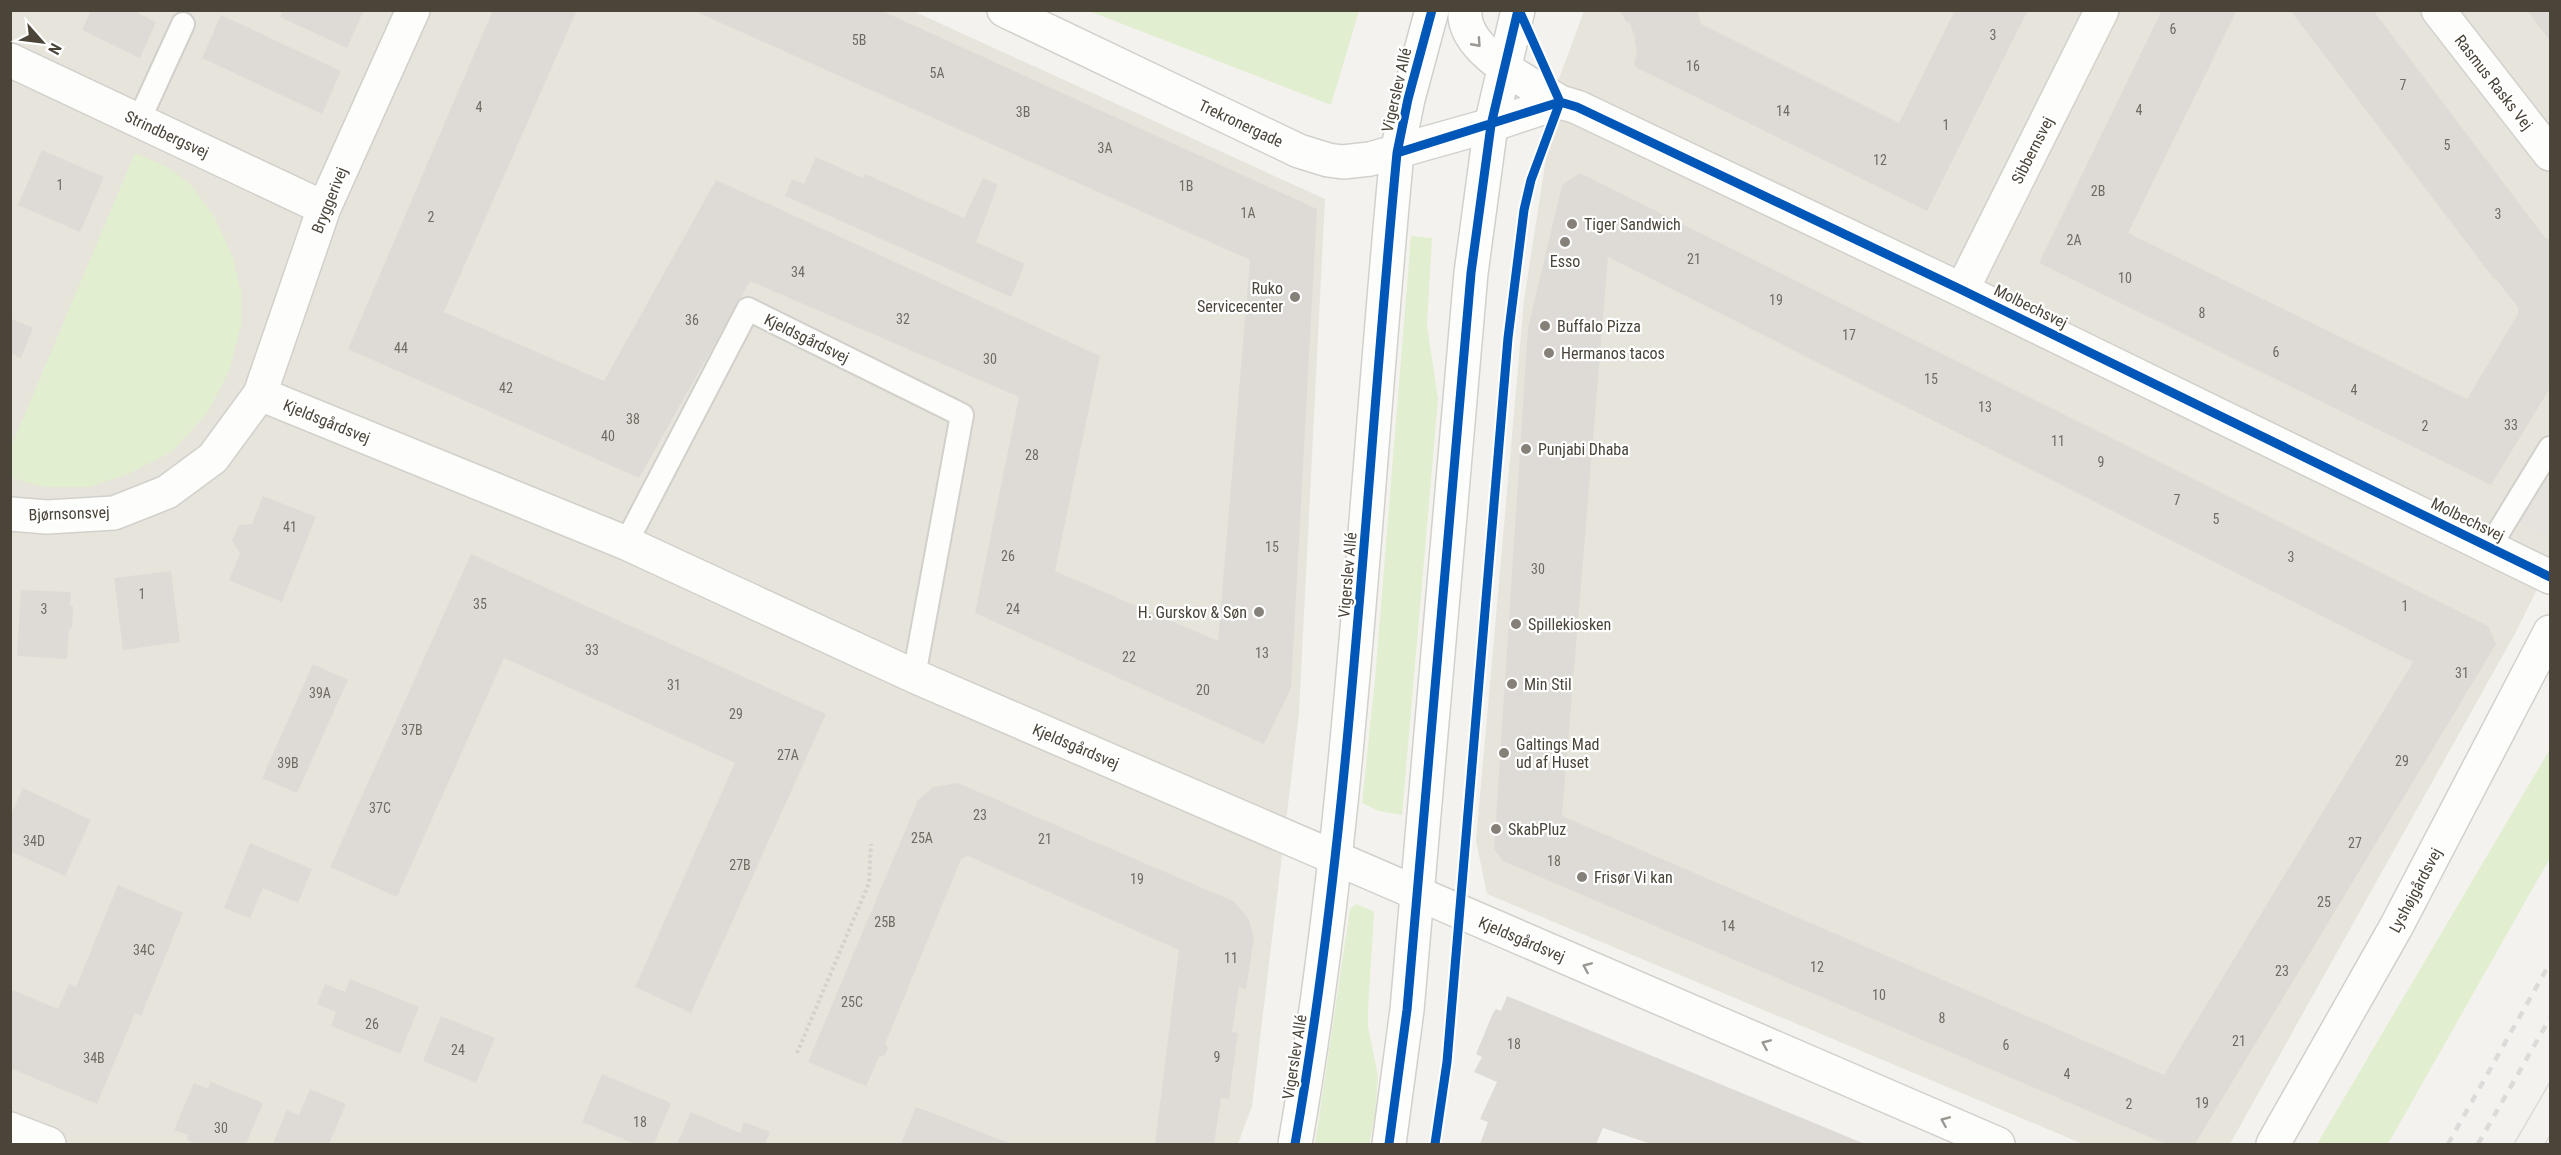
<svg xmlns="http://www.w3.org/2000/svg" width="2561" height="1155" font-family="'Roboto Condensed',sans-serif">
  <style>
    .residential { fill: #e7e4dc }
    .green { fill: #e1eecf }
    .parking { fill: #e6e3df }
    .building { fill: #dedbd6; fill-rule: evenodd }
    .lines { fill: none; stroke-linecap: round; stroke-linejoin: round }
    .service-casing { stroke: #d2d0cb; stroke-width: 26 }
    .minor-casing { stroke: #d2d0cb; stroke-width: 36 }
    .tertiary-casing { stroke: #d2d0cb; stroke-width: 36 }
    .path { stroke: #d3d2cc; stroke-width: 4; stroke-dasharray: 3 3; stroke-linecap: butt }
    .service { stroke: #fdfdfc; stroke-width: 22 }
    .minor { stroke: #fdfdfc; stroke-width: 33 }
    .tertiary { stroke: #fdfdfc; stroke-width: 33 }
    .tram { stroke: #dbdbda; stroke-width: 1.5 }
    .rail { stroke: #dbdbda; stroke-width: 4.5; stroke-dasharray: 8 8; stroke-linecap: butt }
    .cycleway-casing { stroke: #fff; stroke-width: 13 }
    .cycleway { stroke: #0057b8; stroke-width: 9 }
    .oneway { stroke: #9b9791 }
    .poi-dot { fill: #868178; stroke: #fff; stroke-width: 2 }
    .labels { text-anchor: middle; stroke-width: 4.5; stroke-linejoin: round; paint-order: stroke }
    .number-label { font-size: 14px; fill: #706a61 }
    .street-label { font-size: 16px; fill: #4b4439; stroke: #fff }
    .poi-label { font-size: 16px; fill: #4b4439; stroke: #fff; text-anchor: start }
  </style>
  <rect width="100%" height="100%" fill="#f4f2ee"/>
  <path class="residential" d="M10 11H913L1325 199 1299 713 1252 1106 1238 1144H11Z
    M1584 11H2550V563L2517 630 2230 1144H2083L1487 894 1476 841 1524 300 1558 81Z"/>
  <path class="green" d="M1089 11H1359L1331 105Z
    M135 153 167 167 189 183 214 216 233 258 241 292V325L229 371 207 413 173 451 128 474 89 487H44L11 478V447Z
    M1411 236 1432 238 1427 325 1438 399 1402 815 1379 811 1362 803 1375 679Z
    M2550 749V858L2388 1144H2317Z
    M1356 904 1373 911 1374 915 1368 1009V1027L1378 1076 1375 1116 1369 1144H1315L1350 909Z"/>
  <path class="parking" d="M2550 444V539L2504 515Z"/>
  <path class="building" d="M91 10H132L156 22 140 58 82 30Z
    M283 10H364L347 48 280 17Z
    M493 10H577L444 312 604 381 716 180 1100 356 1055 571 1218 641 1250 260 692 10H880L1317 209 1291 688 1264 744 975 613 1019 397 750 281 639 478 348 349Z
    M1619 10H1697L1701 24 1899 123 1955 10H2028L1927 211 1637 68 1638 67 1634 65 1637 51 1634 39H1636L1629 22 1627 23Z
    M2162 10H2237L2128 233 2467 399 2518 314V307L2495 278 2494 279 2290 10H2373L2546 239 2549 238 2550 240V388L2491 485 2039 263Z
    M2527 10H2550V41Z
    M221 15 341 71 322 114 202 58Z
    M42 150 104 177 80 232 18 205Z
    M816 157 863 178 865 174 964 218 983 178 998 185 976 242 1025 264 1011 297 785 196 792 179 804 184Z
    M1580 173 2488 626 2496 644 2195 1144H2166L1503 861 1494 849 1528 328 1562 185ZM1608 257 2413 662 2164 1075 1562 816Z
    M10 318 33 328 21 358 10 353Z
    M263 496 316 517 282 602 229 580 240 553 232 541 239 525 252 524Z
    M471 554 826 714 691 1013 635 987 735 763 504 658 397 897 330 867Z
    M171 571 180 642 123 650 114 578Z
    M21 590 71 592 70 606H73L72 629 69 628 67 659 17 656Z
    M313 664 348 680 297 793 262 778Z
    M958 783 1233 901 1245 914 1249 920 1254 938 1246 989 1239 987 1232 1032 1238 1033 1229 1099 1221 1098 1214 1144H1155L1179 950 968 856 961 859 885 1044 888 1048 885 1055 879 1057 866 1086 808 1062 918 800 933 787Z
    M23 788 91 820 65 876 10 851V816Z
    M250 843 312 869 298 903 263 888 250 918 224 908Z
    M118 885 183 913 141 1016 135 1013 97 1104 10 1068V989L58 1009 69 984 76 987Z
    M350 979 419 1007 400 1054 331 1026 336 1012 317 1004 325 984 345 992Z
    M1507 996 1865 1144H1651L1603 1128 1596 1144H1480L1488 1122 1480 1119 1497 1082 1474 1072 1482 1057 1476 1054 1493 1013 1496 1009 1501 1011Z
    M441 1016 495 1038 476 1083 423 1061Z
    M602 1074 671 1103 654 1144H635L582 1122Z
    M211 1082 263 1103 246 1144H197L187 1140 188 1135 174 1130 194 1083 208 1089Z
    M310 1089 346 1104 329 1144H273L287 1110 299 1115Z
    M916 1107 948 1119 1011 1144H901Z
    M691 1112 740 1133 744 1122 770 1132 765 1144H677Z"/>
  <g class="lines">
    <defs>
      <path id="service" d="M139 120 183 24
        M626 543 748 309 962 415 914 676
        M2490 546 2550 448"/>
      <path id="minor" d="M1004 10 1299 151 1328 160 1343 162 1370 159 1491 125 1560 102 1577 107 1962 290 2550 577
        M1465 10C1461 51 1530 83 1560 102
        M2438 10 2550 154
        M10 60 324 208
        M1962 290 2102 10
        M260 394 626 543 914 676 1998 1144
        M10 514 47 517 114 513 167 492 213 458 260 394 324 208 413 10
        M10 1129 49 1144
        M2273 1144 2396 927 2550 632"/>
      <path id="tertiary" d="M1295 1144C1352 817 1365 484 1397 153L1408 99 1432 10
        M1389 1144 1407 1010 1471 273 1491 125 1518 10"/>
    </defs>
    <use href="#service" class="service-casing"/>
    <use href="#minor" class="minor-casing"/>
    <use href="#tertiary" class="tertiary-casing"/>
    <path class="path" d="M797 1053 869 883 871 844"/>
    <use href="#service" class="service"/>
    <use href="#minor" class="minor"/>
    <use href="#tertiary" class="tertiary"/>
    <path class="tram" d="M2514 1144 2550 1082
      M2545 1144 2550 1135"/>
    <path class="rail" d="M2448 1144 2550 963
      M2478 1144 2550 1018"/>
    <defs>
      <path id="cycleway" d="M1397 153 1560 102 1577 107 1962 290 2550 577
        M1295 1144C1352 817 1365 484 1397 153L1408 99 1432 10
        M1389 1144 1407 1010 1471 273 1491 125 1518 10
        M1435 1144 1447 1062 1508 338 1524 210 1531 180 1560 102 1519 10"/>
    </defs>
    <use href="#cycleway" class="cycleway-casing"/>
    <use href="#cycleway" class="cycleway"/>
  </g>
  <defs><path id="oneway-chevron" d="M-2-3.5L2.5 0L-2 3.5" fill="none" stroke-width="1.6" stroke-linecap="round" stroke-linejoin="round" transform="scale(1.5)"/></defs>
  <g class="oneway">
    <use href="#oneway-chevron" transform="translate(1477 43) rotate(48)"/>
    <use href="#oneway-chevron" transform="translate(1587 967) rotate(-157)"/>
    <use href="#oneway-chevron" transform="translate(1766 1044) rotate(-157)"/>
    <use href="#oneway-chevron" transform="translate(1945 1121) rotate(-157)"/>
  </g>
  <g class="poi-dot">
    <circle cx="1572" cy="224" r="6"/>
    <circle cx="1565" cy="242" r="6"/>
    <circle cx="1295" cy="297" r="6"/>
    <circle cx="1545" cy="326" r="6"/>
    <circle cx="1549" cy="353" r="6"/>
    <circle cx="1526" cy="449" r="6"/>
    <circle cx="1259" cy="612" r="6"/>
    <circle cx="1516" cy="624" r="6"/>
    <circle cx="1512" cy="684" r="6"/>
    <circle cx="1504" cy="753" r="6"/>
    <circle cx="1496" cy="829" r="6"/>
    <circle cx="1582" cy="877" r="6"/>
  </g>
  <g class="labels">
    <g class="number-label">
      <text x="2173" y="34">6</text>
      <text x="1993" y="40">3</text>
      <text x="859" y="45">5B</text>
      <text x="1693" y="71">16</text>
      <text x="937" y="78">5A</text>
      <text x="2403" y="90">7</text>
      <text x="479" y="112">4</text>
      <text x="2139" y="115">4</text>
      <text x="1783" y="116">14</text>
      <text x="1023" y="117">3B</text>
      <text x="1946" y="130">1</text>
      <text x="2447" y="150">5</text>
      <text x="1105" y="153">3A</text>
      <text x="1880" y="165">12</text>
      <text x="60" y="190">1</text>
      <text x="1186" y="191">1B</text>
      <text x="2098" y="196">2B</text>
      <text x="1248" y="218">1A</text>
      <text x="2498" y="219">3</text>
      <text x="431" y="222">2</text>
      <text x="2074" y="245">2A</text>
      <text x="1694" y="264">21</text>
      <text x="798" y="277">34</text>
      <text x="2125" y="283">10</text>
      <text x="1776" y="305">19</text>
      <text x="2202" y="318">8</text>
      <text x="903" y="324">32</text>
      <text x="692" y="325">36</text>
      <text x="1849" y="340">17</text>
      <text x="401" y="353">44</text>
      <text x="2276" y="357">6</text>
      <text x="990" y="364">30</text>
      <text x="1931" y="384">15</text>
      <text x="506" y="393">42</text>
      <text x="2354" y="395">4</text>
      <text x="1985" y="412">13</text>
      <text x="633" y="424">38</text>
      <text x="2511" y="430">33</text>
      <text x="2425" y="431">2</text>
      <text x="608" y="441">40</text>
      <text x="2058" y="446">11</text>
      <text x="1032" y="460">28</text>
      <text x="2101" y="467">9</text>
      <text x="2177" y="505">7</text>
      <text x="2216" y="524">5</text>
      <text x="290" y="532">41</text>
      <text x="1272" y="552">15</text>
      <text x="1008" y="561">26</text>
      <text x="2291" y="562">3</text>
      <text x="1538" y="574">30</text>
      <text x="142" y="599">1</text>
      <text x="480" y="609">35</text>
      <text x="2405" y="611">1</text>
      <text x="44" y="614">3</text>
      <text x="1013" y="614">24</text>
      <text x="592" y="655">33</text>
      <text x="1262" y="658">13</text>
      <text x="1129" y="662">22</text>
      <text x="2462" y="678">31</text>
      <text x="674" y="690">31</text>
      <text x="1203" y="695">20</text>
      <text x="320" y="698">39A</text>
      <text x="736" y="719">29</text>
      <text x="412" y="735">37B</text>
      <text x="788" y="760">27A</text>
      <text x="2402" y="766">29</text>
      <text x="288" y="768">39B</text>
      <text x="380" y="813">37C</text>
      <text x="980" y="820">23</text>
      <text x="922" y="843">25A</text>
      <text x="1045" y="844">21</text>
      <text x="34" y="846">34D</text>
      <text x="2355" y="848">27</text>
      <text x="1554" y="866">18</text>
      <text x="740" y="870">27B</text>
      <text x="1137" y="884">19</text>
      <text x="2324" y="907">25</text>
      <text x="885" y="927">25B</text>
      <text x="1728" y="931">14</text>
      <text x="144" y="955">34C</text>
      <text x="1231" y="963">11</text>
      <text x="1817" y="972">12</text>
      <text x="2282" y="976">23</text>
      <text x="1879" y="1000">10</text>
      <text x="852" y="1007">25C</text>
      <text x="1942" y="1023">8</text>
      <text x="372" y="1029">26</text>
      <text x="2239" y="1046">21</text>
      <text x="1514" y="1049">18</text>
      <text x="2006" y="1050">6</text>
      <text x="458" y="1055">24</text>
      <text x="1217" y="1062">9</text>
      <text x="94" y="1063">34B</text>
      <text x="2067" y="1079">4</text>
      <text x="2202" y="1108">19</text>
      <text x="2129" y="1109">2</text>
      <text x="640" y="1127">18</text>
      <text x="221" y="1133">30</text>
    </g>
    <g class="street-label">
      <text transform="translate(2494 82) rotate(52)" y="6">Rasmus Rasks Vej</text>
      <text transform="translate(1396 90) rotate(-77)" y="6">Vigerslev Allé</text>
      <text transform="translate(1241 123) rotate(25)" y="6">Trekronergade</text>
      <text transform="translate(167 134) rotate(25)" y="6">Strindbergsvej</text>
      <text transform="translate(2032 150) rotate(-63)" y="6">Sibbernsvej</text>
      <text transform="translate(329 200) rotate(-68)" y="6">Bryggerivej</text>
      <text transform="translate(2031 306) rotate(26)" y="6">Molbechsvej</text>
      <text transform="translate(807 338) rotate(26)" y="6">Kjeldsgårdsvej</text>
      <text transform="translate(327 421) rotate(22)" y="6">Kjeldsgårdsvej</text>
      <text transform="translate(69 513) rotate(-2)" y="6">Bjørnsonsvej</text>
      <text transform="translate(2468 519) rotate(26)" y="6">Molbechsvej</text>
      <text transform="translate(1347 575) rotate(-85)" y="6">Vigerslev Allé</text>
      <text transform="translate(1076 746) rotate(23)" y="6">Kjeldsgårdsvej</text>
      <text transform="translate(2415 890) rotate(-62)" y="6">Lyshøjgårdsvej</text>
      <text transform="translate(1522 939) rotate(23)" y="6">Kjeldsgårdsvej</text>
      <text transform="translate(1294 1057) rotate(-81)" y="6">Vigerslev Allé</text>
    </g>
    <g class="poi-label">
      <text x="1584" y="230">Tiger Sandwich</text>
      <text x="1565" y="267" text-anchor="middle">Esso</text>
      <text x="1283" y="294" text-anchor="end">Ruko<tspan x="1283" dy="18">Servicecenter</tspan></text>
      <text x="1557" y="332">Buffalo Pizza</text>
      <text x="1561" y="359">Hermanos tacos</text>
      <text x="1538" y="455">Punjabi Dhaba</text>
      <text x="1247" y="618" text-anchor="end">H. Gurskov &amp; Søn</text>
      <text x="1528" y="630">Spillekiosken</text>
      <text x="1524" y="690">Min Stil</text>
      <text x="1516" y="750">Galtings Mad<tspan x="1516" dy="18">ud af Huset</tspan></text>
      <text x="1508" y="835">SkabPluz</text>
      <text x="1594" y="883">Frisør Vi kan</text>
    </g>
  </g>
  <rect width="2561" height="1155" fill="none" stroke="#4b4439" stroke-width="24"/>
  <g transform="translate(42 42) rotate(118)" stroke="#ffffff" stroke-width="4.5" paint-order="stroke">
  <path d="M0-4.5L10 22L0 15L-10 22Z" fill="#4b4439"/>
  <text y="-9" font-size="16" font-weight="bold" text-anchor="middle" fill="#4b4439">N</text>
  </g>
</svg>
